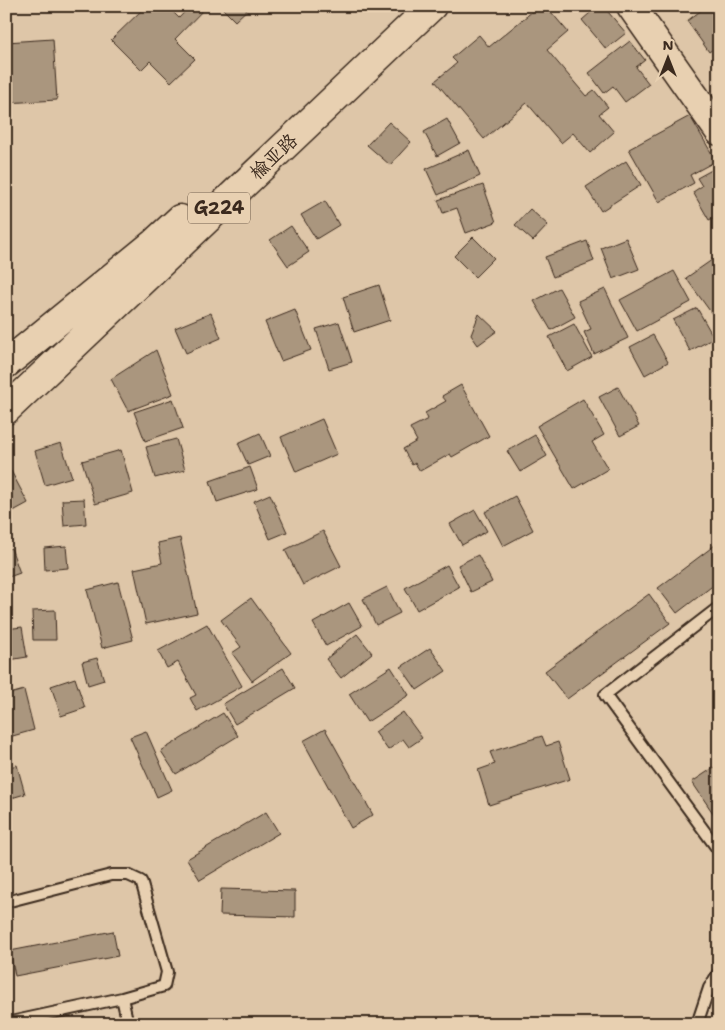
<svg xmlns="http://www.w3.org/2000/svg" width="725" height="1030" font-family="'Shantell Sans','LXGW WenKai TC',sans-serif">
  <style>
    .building { fill: #aa967e; stroke: #3b2a1e }
    .lines { fill: none; stroke-linecap: round; stroke-linejoin: round }
    .lane-casing { stroke: #3b2a1e; stroke-width: 14 }
    .secondary-casing { stroke: #3b2a1e; stroke-width: 31 }
    .highway-casing { stroke: #3b2a1e; stroke-width: 31 }
    .lane { stroke: #e8d0b1; stroke-width: 10 }
    .secondary { stroke: #e8d0b1; stroke-width: 28 }
    .highway { stroke: #e8d0b1; stroke-width: 28 }
    .labels { text-anchor: middle; stroke-width: 4.5; stroke-linejoin: round; paint-order: stroke }
    .shield { fill: #e8d0b1; stroke: #6f5c4a; stroke-width: 1 }
    .shield-label { font-size: 18px; font-weight: bold; fill: #3b2a1e }
    .street-label { font-size: 19px; fill: #3b2a1e; stroke: #e8d0b1 }
  </style>
  <rect width="100%" height="100%" fill="#dec6a8"/>
  <filter id="ink" filterUnits="userSpaceOnUse"><feTurbulence type="fractalNoise" baseFrequency=".02" numOctaves="2"/><feDisplacementMap in="SourceGraphic" scale="10" xChannelSelector="R" yChannelSelector="G"/><feConvolveMatrix kernelMatrix="1 2 1 2 8 2 1 2 1" color-interpolation-filters="sRGB"/></filter>
  <g filter="url(#ink)">
    <path class="building" d="M146 6H167L179 18 190 6H207L175 39 195 59 171 82 150 61 141 70 111 40Z
      M220 6H251L235 21Z
      M539 6H546L568 32 547 50 586 96 594 90 608 107 599 114 614 132 590 153 573 133 561 143 527 103 484 139 435 81 457 63 452 58 479 35 489 47Z
      M598 6H603L626 33 606 49 582 20Z
      M707 6H719V45L709 52 687 21Z
      M53 39 57 100 6 103V42Z
      M630 41 645 60 636 67 649 84 625 102 613 86 604 93 589 73Z
      M690 116 716 161 690 175 694 183 659 202 629 149Z
      M447 119 460 143 437 156 424 132Z
      M389 122 411 142 390 165 367 145Z
      M469 150 480 176 438 195 426 169Z
      M626 161 641 185 601 211 586 187Z
      M719 166V215L709 220 693 192 702 186 697 178Z
      M483 185 496 222 466 233 457 208 443 213 438 200Z
      M325 201 339 225 316 239 301 215Z
      M530 209 548 225 533 241 515 225Z
      M291 226 309 252 288 266 270 240Z
      M473 237 494 258 475 277 454 256Z
      M626 238 639 269 613 279 601 248Z
      M587 241 594 261 553 277 545 257Z
      M719 255V316L715 318 686 278Z
      M674 271 691 302 637 331 620 300Z
      M379 285 390 320 354 332 343 297Z
      M559 288 575 317 551 330 534 301Z
      M605 289 628 338 594 354 584 332 591 329 578 301Z
      M697 308 714 338 690 351 673 320Z
      M295 310 311 350 281 361 265 322Z
      M211 313 221 338 186 353 175 328Z
      M479 314 497 331 478 345 471 335Z
      M339 322 352 362 329 369 316 329Z
      M574 324 592 357 567 371 549 337Z
      M653 335 668 362 645 375 630 347Z
      M156 350 173 394 128 411 111 379Z
      M461 385 489 436 452 457 450 454 420 471 415 463 412 465 403 449 417 441 410 428 428 419 425 413 446 401 442 396Z
      M618 387 639 426 620 436 599 397Z
      M173 399 183 428 145 441 134 412Z
      M583 399 604 435 592 442 608 469 574 489 537 426Z
      M322 419 337 454 296 472 281 437Z
      M260 433 270 456 248 465 238 443Z
      M535 435 547 456 520 472 507 451Z
      M176 439 185 470 155 478 146 447Z
      M61 443 72 477 45 485 35 451Z
      M121 450 133 493 95 504 82 461Z
      M250 467 258 489 217 502 210 481Z
      M11 471 28 503 6 515V474Z
      M270 494 287 532 270 539 254 501Z
      M515 496 533 530 503 546 485 512Z
      M84 499 86 524 64 526 62 500Z
      M475 510 487 531 462 545 450 524Z
      M323 531 341 566 303 585 285 550Z
      M180 538 197 613 146 624 134 569 162 563 158 543Z
      M719 542V581L677 613 658 588Z
      M66 546 68 568 45 570 44 548Z
      M11 548 20 573 6 578V550Z
      M478 555 492 582 471 592 458 565Z
      M447 565 459 587 417 610 405 588Z
      M118 582 133 640 102 648 87 590Z
      M387 587 400 613 376 625 363 599Z
      M649 594 670 623 567 699 545 671Z
      M251 598 291 653 252 681 232 653 241 647 221 620Z
      M349 603 362 626 326 646 313 623Z
      M55 610 56 640H33L32 611Z
      M207 624 242 686 197 711 190 698 196 695 178 662 167 668 158 651Z
      M22 627 27 657 9 660 6 629Z
      M357 634 372 653 341 678 326 659Z
      M430 648 446 671 417 690 401 667Z
      M97 658 104 680 88 685 82 662Z
      M391 667 409 695 367 722 349 694Z
      M283 668 295 688 235 724 223 704Z
      M75 678 85 708 61 716 51 686Z
      M24 690 34 730 9 737 6 726V695Z
      M403 712 422 738 409 747 403 739 388 750 375 732Z
      M223 713 238 736 176 774 161 751Z
      M325 729 373 815 351 828 303 741Z
      M146 731 172 790 157 797 130 737Z
      M542 736 546 746 558 742 570 779 489 805 478 770 495 764 490 752Z
      M719 764V822L692 782Z
      M17 765 25 794 8 799 6 794V768Z
      M266 812 279 833 200 880 187 859Z
      M221 889 295 891V917L220 915Z
      M113 931 118 956 15 976 10 951Z"/>
    <g class="lines">
      <defs>
        <path id="lane" d="M719 607 605 695 719 851
          M6 902 111 875H128L141 881 167 972 164 986 122 998 6 1023
          M122 998 128 1024
          M697 1024 709 988 719 972"/>
        <path id="secondary" d="M631 6 719 131"/>
        <path id="highway" d="M6 364 154 243 180 219
          M6 410 432 6"/>
      </defs>
      <use href="#lane" class="lane-casing"/>
      <use href="#secondary" class="secondary-casing"/>
      <use href="#highway" class="highway-casing"/>
      <use href="#lane" class="lane"/>
      <use href="#secondary" class="secondary"/>
      <use href="#highway" class="highway"/>
    </g>
  </g>
  <g class="labels">
    <rect class="shield" x="188" y="192.5" width="62" height="31" rx="4"/>
    <g class="shield-label">
      <text x="219" y="214">G224</text>
    </g>
    <g class="street-label">
      <text transform="translate(273 156) rotate(-43)" y="7">榆亚路</text>
    </g>
  </g>
  <rect width="725" height="1030" fill="none" stroke="#e8d0b1" stroke-width="25"/>
  <rect x="12" y="12" width="700" height="1005" fill="none" stroke="#3b2a1e" stroke-width="2" filter="url(#ink)"/>
  <g transform="translate(668 58)" stroke="#e8d0b1" stroke-width="4" paint-order="stroke">
  <path d="M0-4L9 19L0 12L-9 19Z" fill="#3b2a1e"/>
  <text y="-8" font-size="14" font-weight="bold" text-anchor="middle" fill="#3b2a1e">N</text>
  </g>
</svg>
